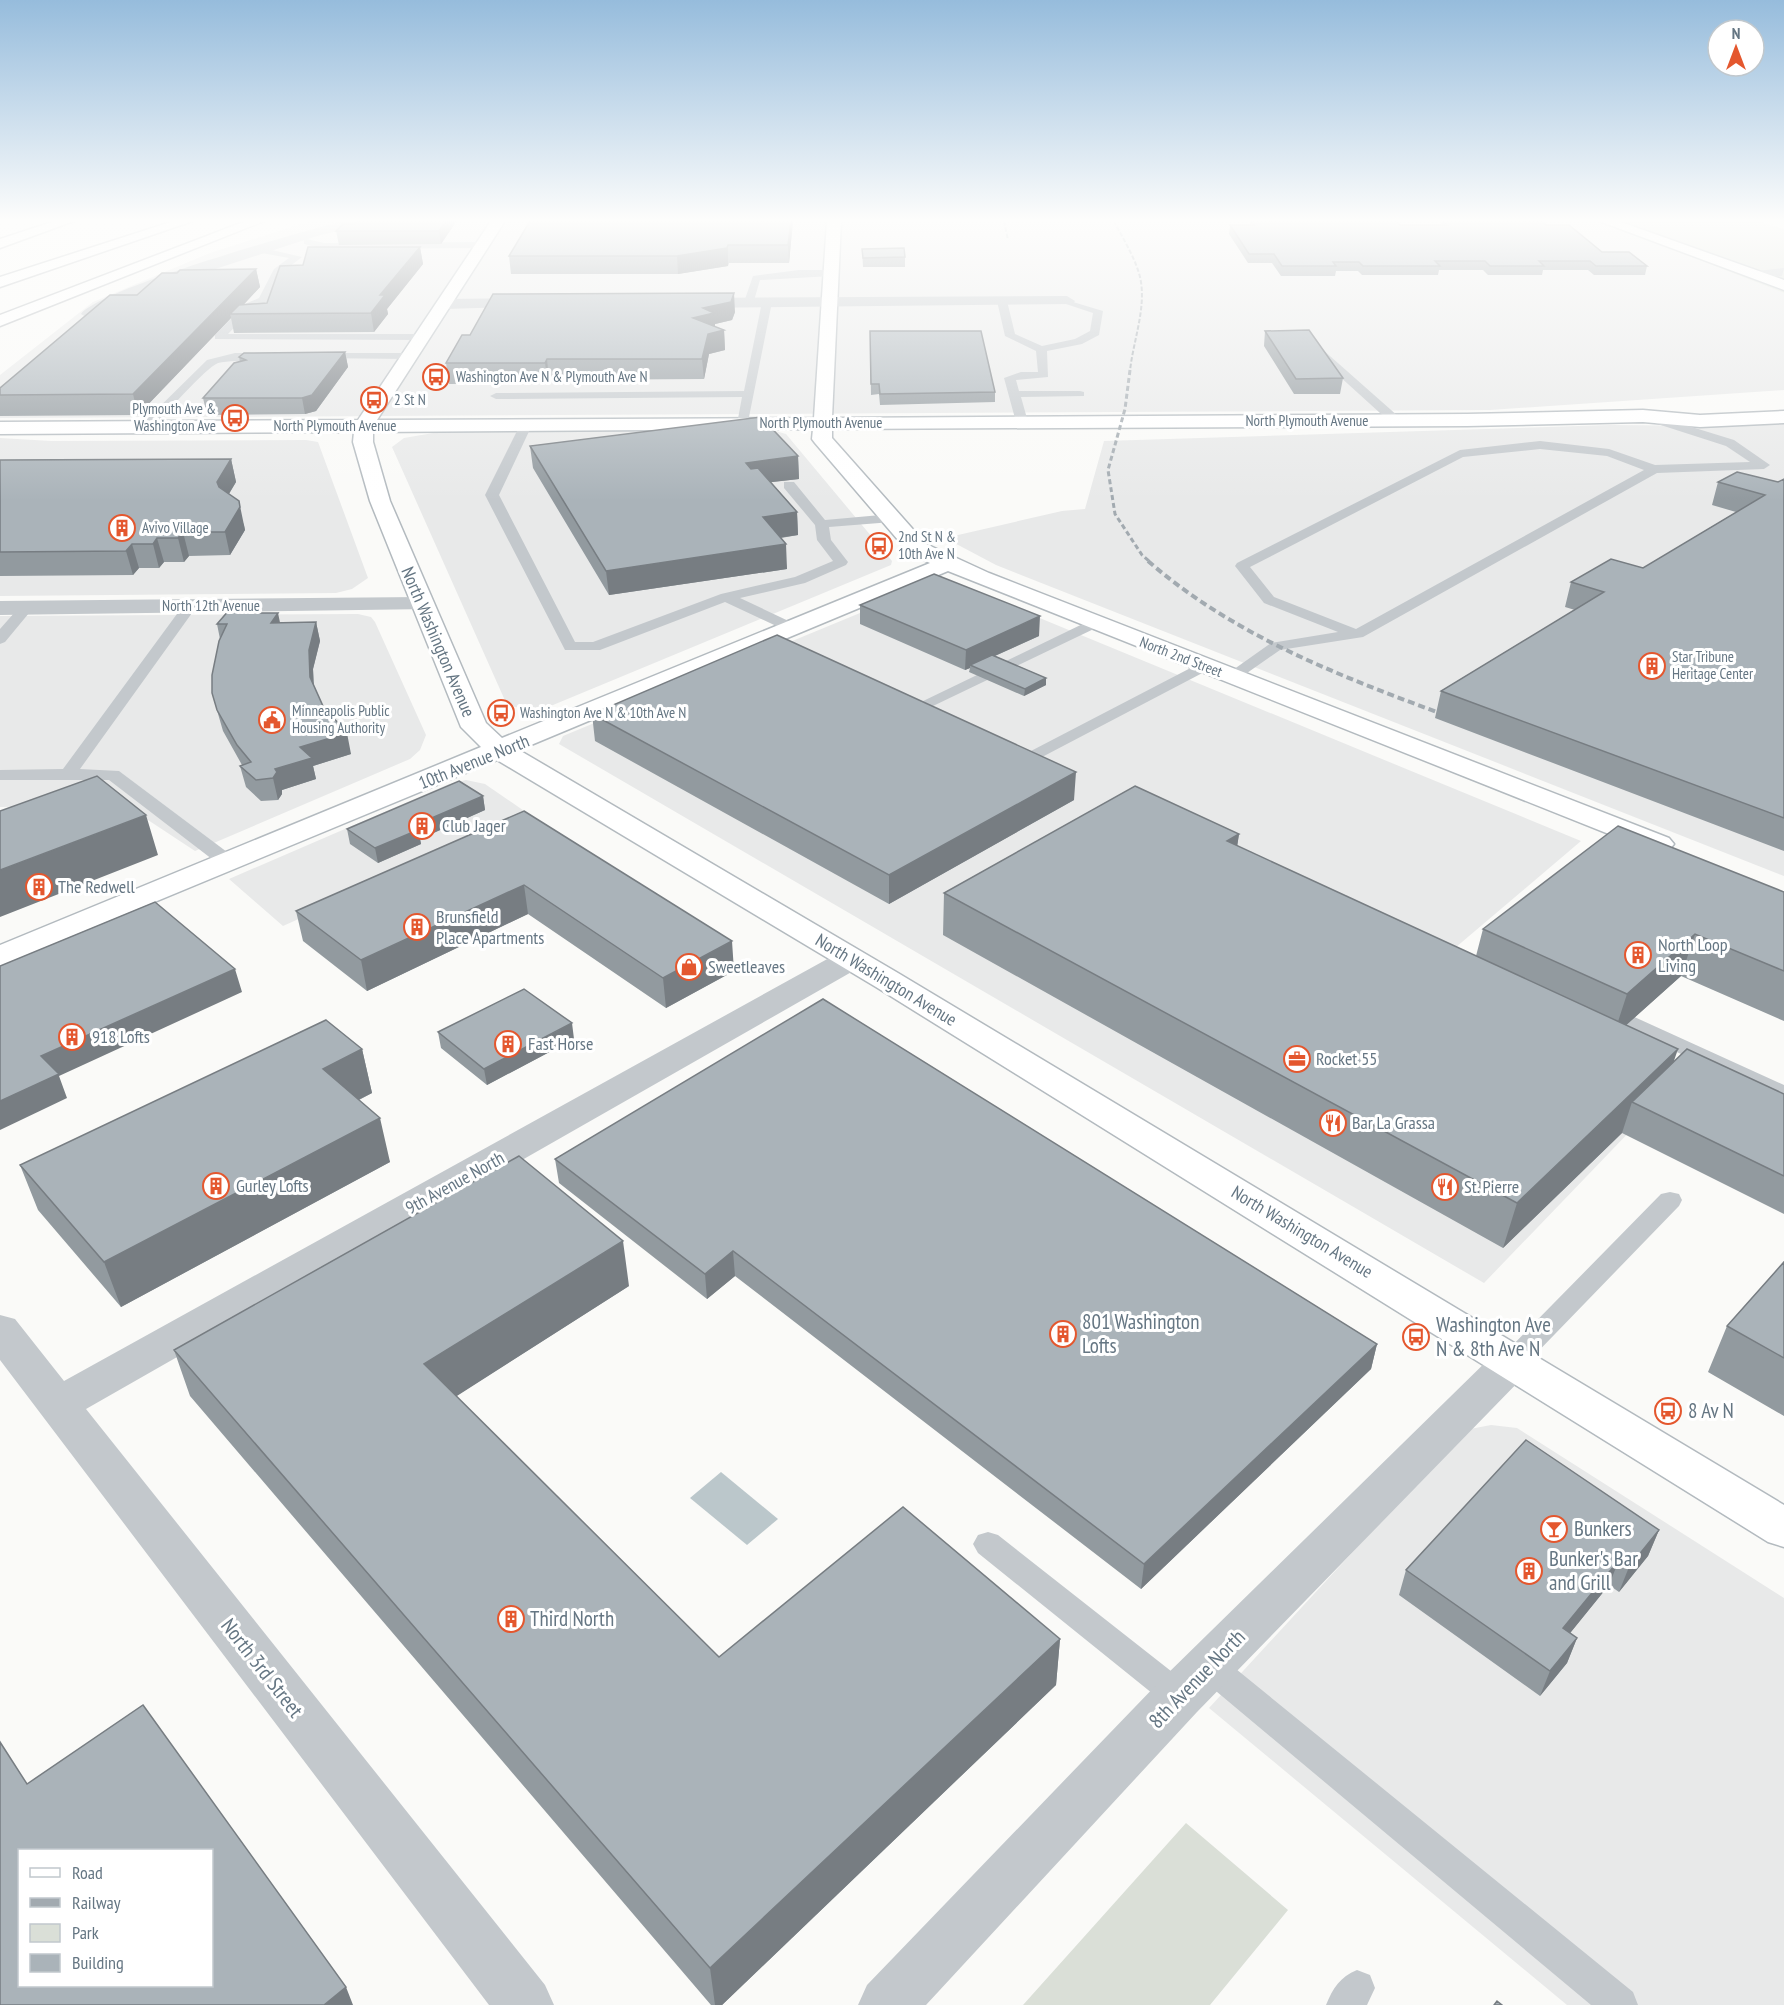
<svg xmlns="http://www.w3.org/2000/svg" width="1784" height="2005" font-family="'PT Sans Narrow',sans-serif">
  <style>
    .built { fill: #e8e9e9 }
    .green { fill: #dadfd7 }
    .water { fill: #bbc7cb }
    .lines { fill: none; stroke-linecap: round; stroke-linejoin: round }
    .secondary-casing { stroke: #b3babf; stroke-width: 3 }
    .highway-casing { stroke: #b4b9bd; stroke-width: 3 }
    .lane { fill: #c3c8cc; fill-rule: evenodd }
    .street { fill: #c3c8cc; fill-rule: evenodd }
    .secondary { fill: #fff; fill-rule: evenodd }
    .highway { fill: #fff; fill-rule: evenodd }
    .rail-far2 { stroke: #a2aab0; stroke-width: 2; stroke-dasharray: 4.5 2; stroke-linecap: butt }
    .rail-far1 { stroke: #a2aab0; stroke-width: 3; stroke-dasharray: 5 3; stroke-linecap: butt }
    .rail { stroke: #a2aab0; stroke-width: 4; stroke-dasharray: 7 4; stroke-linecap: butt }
    .wall { fill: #929a9f }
    .shaded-wall { fill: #777d82 }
    .building { fill: #aab3b9; stroke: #777d82; stroke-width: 1.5; fill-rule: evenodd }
    .labels { text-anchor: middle; stroke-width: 6; stroke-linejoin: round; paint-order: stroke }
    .far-poi-label { font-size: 15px; fill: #657683; stroke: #fff; text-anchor: start }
    .far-street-label { font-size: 15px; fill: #657683; stroke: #fff }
    .street-label { font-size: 18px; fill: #657683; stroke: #fff }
    .poi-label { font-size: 18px; fill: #657683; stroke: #fff; text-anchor: start }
    .near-poi-label { font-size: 21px; fill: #657683; stroke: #fff; text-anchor: start }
    .near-street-label { font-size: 21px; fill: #657683; stroke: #fff }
  </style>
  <rect width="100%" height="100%" fill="#fafaf8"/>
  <path class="built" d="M310 221H1598L1784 293V390L1490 410 0 418V375L93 302 210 253Z
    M1784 422V876L996 565 945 538 1062 511 1085 509 1104 441 1610 425 1739 426Z
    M772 430 786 434 892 561 891 565 553 705 529 710 507 705 392 447 404 438 439 432Z
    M0 438 51 441 306 440 318 442 368 578 352 589 336 593 0 596Z
    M935 582 967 588 1581 841 1429 970 1685 1074 1484 1283 559 744 563 736Z
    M358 614 371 617 375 622 426 735 420 750 410 759 195 851 104 791 63 806 0 807V616Z
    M466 780 485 784 530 815 283 926 229 879 449 784Z
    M1491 1425 1517 1428 1784 1598V2005H1567L1209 1708 1465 1430Z"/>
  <path class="green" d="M1598 221H1758L1784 229V293Z
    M1186 1823 1288 1910 1210 2005H1023Z"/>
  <path class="water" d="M721 1472 778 1519 747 1545 690 1498Z"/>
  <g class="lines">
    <defs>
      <path id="secondary" d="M491 221H505L377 420 814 418 827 221H841L832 418 1467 414 1643 410 1700 415 1784 411V423L1700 427 1643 422 1467 426 832 429V438L926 544 989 573 1669 838 1674 844 1669 850 1659 853 1649 850 948 571 519 750 898 973 1784 1505V1547L1768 1542 876 987 497 760 0 966V945L481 747 461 727 370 501 353 442 354 432 0 434V422L358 420ZM813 429 812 439 815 443 910 554 930 563 502 738 486 723 390 501 373 442V432Z
        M1599 221H1618L1784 280V290Z"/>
      <path id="highway" d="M55 221H74L0 248V239Z
        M174 221H193L0 287V277Z
        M246 221H264L0 326V315Z"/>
    </defs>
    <use href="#secondary" class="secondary-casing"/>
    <use href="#highway" class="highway-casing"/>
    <path class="lane" d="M307 239 324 243 483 242 488 245 483 248 324 249 304 244V240Z
      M259 247 302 257 281 273 267 302 253 308 228 334H423L428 337 423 340 215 339V335L245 304 259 298 274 269 289 258 256 252V248Z
      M799 270H831L836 273 831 276 760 280 753 304 744 302 753 276Z
      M1002 298 1007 301 1015 334 1042 346 1075 339 1090 331 1093 313 1063 303V299L1103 311 1099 335 1082 344 1047 351 1048 377 1016 380 1019 391H1080L1084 392V396L1021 397 1028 422 1022 426 1016 422 1004 378 1021 372H1038L1036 351 1005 336 997 301Z
      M767 299 772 302 747 427 737 424 742 397 496 399 490 396 496 393 744 391 762 302Z
      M1305 341H1313L1399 417V423H1391L1305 345Z
      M235 353H268L273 356C264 363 233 359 218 363 205 368 163 417 150 430H142V424L207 360Z
      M317 353H410L415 356 410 359 313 358V354Z
      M1643 412 1734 440 1770 465 1764 469 1657 473 1363 637 1280 650 1237 680H1225L1223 677 1271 643 1338 632 1264 603 1235 566 1237 563 1460 450 1540 441 1609 449 1655 465 1750 462 1726 446 1639 418V414ZM1540 449 1607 456 1644 470 1356 629 1274 597 1250 567 1463 457Z
      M526 421 532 425 499 495 575 642H593L721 594 795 577 833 561 817 540 815 525 784 488V482H794L825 520 892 514 899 518 892 522 829 527 831 540 848 562 846 565 805 583 740 598 797 625 800 628 797 631H787L725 602 600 650H565L485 495 520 425Z
      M190 602 197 606 80 769 119 771 235 858 237 862 228 868 221 866 109 780H0V770L63 769 185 603Z
      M27 603 34 607 5 642 0 644V629L22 604Z
      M1095 618 1100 620 1103 623 1100 626 933 706 927 708 919 703Z
      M1204 661 1210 663 1212 666 1210 669 1044 756 1038 757 1029 752Z
      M1630 1015 1784 1085V1101L1622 1027 1619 1022 1622 1017Z
      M1670 1192 1679 1194 1682 1200 1679 1206 1522 1368 1513 1371 1504 1368 1500 1361 1504 1354 1661 1194Z
      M988 1532 998 1535 1190 1686 1195 1696 1190 1706 1179 1711 1168 1706 978 1553 973 1544 978 1535Z
      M1209 1652 1220 1656 1633 1992 1638 2005H1591L1198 1676 1193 1666 1198 1656Z
      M1357 1970 1370 1975 1375 1988 1367 2005H1326C1333 1988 1340 1977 1357 1970Z"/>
    <path class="street" d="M344 221H369L367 224 317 236 163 286 95 317 89 319 81 314C101 288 303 231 344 221Z
      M1784 268 1782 276 1756 279 1749 275 1756 271Z
      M1067 296 1075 301 1073 304 688 308 680 303 688 298Z
      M532 298 540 303 538 306 445 309 437 304 445 299Z
      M421 597 429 599 433 604 429 609 0 615V601Z
      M851 949 862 952 867 959 862 966 86 1409 545 1985 554 2005H489L0 1360V1315L15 1319 64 1381 840 952Z
      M1513 1345 1528 1350 1534 1361 1528 1372 1197 1712 926 2005H858L867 1985 1161 1680 1498 1350Z"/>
    <use href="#secondary" class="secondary"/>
    <use href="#highway" class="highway"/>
    <path class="rail-far2" d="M1004 221 1008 240
      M1114 221C1123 239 1135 257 1140 277 1147 307 1133 341 1130 371"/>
    <path class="rail-far1" d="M1130 370 1125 409 1108 470 1115 514 1142 555 1150 562"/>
    <path class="rail" d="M1148 561C1233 635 1337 675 1442 714"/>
  </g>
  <path class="wall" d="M358 221H456V222L441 244 339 245 336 231 354 224Z
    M530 221H793L789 263H729L728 266 678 274H511L509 256Z
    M1251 221 1400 225H1441L1442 221 1546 225 1602 252 1647 266 1645 275H1594L1588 270H1543L1542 275H1488L1483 270H1439L1438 275H1362L1358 271H1336L1335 276H1281L1272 263H1248L1229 234 1230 225H1250Z
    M420 247 423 264 387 309 388 314 374 332 234 333 231 318 138 415 0 416V388L137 295 177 273 256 269 260 287 244 304 267 303 303 265Z
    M862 249 905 257V267H863Z
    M735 312 732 320 715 324V327L724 330 725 350 709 354 704 379 549 380 548 383 449 384 446 363 470 335Z
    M870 331 995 392V402L880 405 879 394 871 395Z
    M1265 331 1343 378 1340 394H1294L1264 346Z
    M345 352 348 367 316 411 305 414 207 415 203 398 240 362 239 357Z
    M530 446 798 456 799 479 771 482 797 512 798 535 781 538 787 569 609 595 533 468Z
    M231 459 236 482 229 494 244 525 245 530 230 555 189 556 184 562H164L159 568H139L133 575 0 576V460Z
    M1784 479V851L1435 718 1441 691 1575 610 1565 607 1571 582 1643 568 1736 512 1712 505 1718 482H1778Z
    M860 605 1039 636 995 656 1046 678V685L1024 696 969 672 970 668 965 670 860 624Z
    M245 613 280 623 316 622 320 641 313 669 314 686 323 706 351 754 313 766 316 779 282 790V794L278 800 261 801 246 787 240 766 242 765 223 731 212 693 220 639 217 624Z
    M592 714 1074 800 889 904 595 741Z
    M483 796 485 810 420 839 421 844 378 863 350 844 347 829Z
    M524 811 734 971 666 1008 528 914 367 991 303 941 296 911Z
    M1239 834 1237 846 1476 956 1483 929 1784 892V1021L1681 976 1626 1025 1674 1062 1784 1094V1214L1622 1133 1503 1248 943 935 944 893Z
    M438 1032 574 1039 487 1085 441 1048Z
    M362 1049 372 1093 359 1100 390 1162 121 1307 38 1210 20 1165Z
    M555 1159 1377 1344 1371 1369 1141 1589 735 1276 707 1299 559 1183Z
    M1784 1262V1416L1708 1372 1727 1326Z
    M629 1286 456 1396 719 1657 1060 1639 1056 1685 722 2005H711L190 1396 174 1350Z
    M1659 1530 1648 1556 1619 1592 1609 1585 1570 1633 1577 1638 1567 1663 1540 1696 1399 1595 1406 1570Z"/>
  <path class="shaded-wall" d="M446 221H456V222L441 244 439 231Z
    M791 221H793L789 263 788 245Z
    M728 245V266L678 274 677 256Z
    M420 247 423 264 387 309 388 314 374 332 371 313 380 295Z
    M256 269 260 287 235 314H230L231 318 138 415 133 394Z
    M734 293 735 312 732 320 715 324V332L693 318 703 308Z
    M724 330 725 350 709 354 704 379 702 359 708 334Z
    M345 352 348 367 316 411 305 414 302 398Z
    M547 359 549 380 548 383 545 363Z
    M798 456 799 479 747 485 746 463Z
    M231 459 236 482 222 505 217 482Z
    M239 501 245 530 230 555 225 532Z
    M797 512 798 535 764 540 763 517Z
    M183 532 189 556 184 562 178 538Z
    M157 538 164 562 159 568 153 544Z
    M132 544 139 568 133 575 126 551Z
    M786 544 787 569 609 595 606 571Z
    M278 613 282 632 271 623Z
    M1040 616 1039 636 972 666 970 665V668L965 670 966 650Z
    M316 622 320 641 313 669 314 698 310 677 309 650Z
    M1046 678V685L1024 696 1025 689Z
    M347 733 351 754 313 766 316 779 282 790V794L278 800 273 778 275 769 300 747Z
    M1076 772 1074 800 889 904V875Z
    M483 796 485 810 420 839 421 844 378 863 375 848 413 826Z
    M146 815 158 855 0 917V870Z
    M1239 834 1233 874 1227 841Z
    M524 885 528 914 367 991 361 960Z
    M1695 934 1681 976 1613 1037 1627 994Z
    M732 941 734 971 666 1008 663 978Z
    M235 969 242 992 59 1076 67 1098 0 1130V1101L41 1056Z
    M572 1023 574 1039 487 1085 484 1069Z
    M362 1049 372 1093 334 1112 323 1069Z
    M1678 1049 1663 1093 1632 1102 1622 1133 1503 1248 1517 1203Z
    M380 1118 390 1162 121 1307 104 1262Z
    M623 1241 629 1286 435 1410 424 1364Z
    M733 1251 735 1276 707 1299 705 1274Z
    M1377 1344 1371 1369 1141 1589 1144 1564Z
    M1659 1530 1648 1556 1619 1592 1629 1567Z
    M1619 1560 1609 1585 1554 1653 1563 1628Z
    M1577 1638 1567 1663 1540 1696 1550 1671Z
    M1060 1639 1056 1685 722 2005H715L710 1968Z
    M346 1987 353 2005H324Z"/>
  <path class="building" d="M358 221H446L439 231H336L343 224H354Z
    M530 221H791L788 245H728L727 248 677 256H509Z
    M1251 221H1396L1400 225H1447L1442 221H1541L1546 225H1569L1602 252H1629L1647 266H1596L1590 261H1539L1544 266H1490L1485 261H1435L1440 266H1363L1359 262H1333L1336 266H1282L1274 254H1249L1230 225H1254Z
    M308 247H420L380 295H385L371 313 230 314 239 305 267 303 280 266 303 265Z
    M904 248 905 257 863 258 862 249Z
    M256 269 133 394 0 395V388L110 295H137L162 273H177L180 270Z
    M734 293 731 302 703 308 714 313 693 318 724 330 708 334 702 359H547L545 363H446L462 335H470L493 294Z
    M1309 330 1343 378 1296 379 1265 331Z
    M870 331H981L995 392 880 394 879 384H871Z
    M345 352 312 395 302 398H203L234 363 246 360 239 357 244 353Z
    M761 417 798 456 746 463 751 469 758 468 797 512 763 517 786 544 606 571 530 446Z
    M231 459 217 482 219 487 239 501 240 507 225 532H183L178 538H157L153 544H132L126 551 0 552V460Z
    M1737 472 1778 482 1784 479V818L1441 691 1604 592 1571 582 1611 559 1643 568 1765 495 1718 482Z
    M934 574 1040 616 966 650 860 605Z
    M242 608 245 613H278L271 623 316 622 309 650 310 677 323 706 347 733 300 747 312 758 275 769 277 772 273 778 256 780 240 766 251 762 237 745 217 710 212 693V675L219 641 227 624H217L230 609Z
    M777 635 1076 772 889 875 592 714Z
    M992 655 1046 678 1025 689 970 665Z
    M97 776 146 815 0 870V811Z
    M459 781 483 796 413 826 418 830 375 848 347 829Z
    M1135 786 1239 834 1227 841 1678 1049 1517 1203 944 893Z
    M524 811 732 941 663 978 524 885 361 960 296 911Z
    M1618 826 1784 892V971L1695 934 1627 994 1483 929Z
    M155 902 235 969 41 1056 59 1074 0 1101V966Z
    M524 989 572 1023 484 1069 438 1032Z
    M823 999 1377 1344 1144 1564 733 1251 705 1274 555 1159Z
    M326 1020 362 1049 323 1069 380 1118 104 1262 20 1165Z
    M1687 1049 1784 1094V1176L1632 1102Z
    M519 1156 623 1241 424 1364 719 1657 903 1507 1060 1639 710 1968 174 1350Z
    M1784 1262V1358L1727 1326Z
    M1526 1440 1659 1530 1629 1567 1619 1560 1563 1628 1577 1638 1550 1671 1406 1570Z
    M143 1705 346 1987 324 2005H0V1742L27 1784ZM20 1851H212V1986H20Z
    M1497 2001 1502 2005H1494Z"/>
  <linearGradient id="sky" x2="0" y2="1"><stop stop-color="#96bcdc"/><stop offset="0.44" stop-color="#fdfdfc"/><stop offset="1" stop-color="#fdfdfc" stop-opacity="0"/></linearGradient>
  <rect width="1784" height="501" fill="url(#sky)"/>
  <defs>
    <symbol id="bus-ring" viewBox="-11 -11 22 22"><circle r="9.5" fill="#fff" stroke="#e4572e" stroke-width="1.5"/><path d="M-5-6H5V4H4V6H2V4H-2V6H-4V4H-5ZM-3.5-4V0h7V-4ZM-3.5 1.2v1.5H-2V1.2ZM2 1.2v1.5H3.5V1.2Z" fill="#e4572e"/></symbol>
    <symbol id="building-ring" viewBox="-11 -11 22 22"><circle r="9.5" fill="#fff" stroke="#e4572e" stroke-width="1.5"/><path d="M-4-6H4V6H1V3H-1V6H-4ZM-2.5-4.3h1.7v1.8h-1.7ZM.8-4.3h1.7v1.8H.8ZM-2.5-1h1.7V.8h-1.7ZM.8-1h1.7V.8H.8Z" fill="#e4572e"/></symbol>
    <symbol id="civic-ring" viewBox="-11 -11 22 22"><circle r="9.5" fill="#fff" stroke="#e4572e" stroke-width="1.5"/><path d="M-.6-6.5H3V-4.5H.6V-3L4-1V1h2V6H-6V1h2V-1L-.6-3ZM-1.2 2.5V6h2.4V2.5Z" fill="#e4572e"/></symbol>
    <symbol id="shop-ring" viewBox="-11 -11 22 22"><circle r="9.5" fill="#fff" stroke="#e4572e" stroke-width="1.5"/><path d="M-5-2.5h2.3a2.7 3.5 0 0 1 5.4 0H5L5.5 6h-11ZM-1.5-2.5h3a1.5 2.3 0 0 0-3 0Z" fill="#e4572e"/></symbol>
    <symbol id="office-ring" viewBox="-11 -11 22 22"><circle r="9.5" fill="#fff" stroke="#e4572e" stroke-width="1.5"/><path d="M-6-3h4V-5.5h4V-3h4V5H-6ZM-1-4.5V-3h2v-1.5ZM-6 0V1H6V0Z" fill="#e4572e"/></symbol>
    <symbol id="restaurant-ring" viewBox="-11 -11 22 22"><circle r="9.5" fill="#fff" stroke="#e4572e" stroke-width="1.5"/><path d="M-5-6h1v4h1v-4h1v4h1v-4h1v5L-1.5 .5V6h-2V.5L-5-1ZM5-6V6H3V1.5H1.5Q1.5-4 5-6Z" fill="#e4572e"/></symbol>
    <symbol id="bar-ring" viewBox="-11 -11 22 22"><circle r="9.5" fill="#fff" stroke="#e4572e" stroke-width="1.5"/><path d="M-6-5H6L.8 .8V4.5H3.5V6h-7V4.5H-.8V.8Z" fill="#e4572e"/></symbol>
  </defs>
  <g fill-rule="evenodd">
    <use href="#bus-ring" x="421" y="362" width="30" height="30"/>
    <use href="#bus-ring" x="359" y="385" width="30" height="30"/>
    <use href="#bus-ring" x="220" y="403" width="30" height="30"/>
    <use href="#building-ring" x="107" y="513" width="30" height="30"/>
    <use href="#bus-ring" x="864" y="531" width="30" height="30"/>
    <use href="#building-ring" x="1637" y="651" width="30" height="30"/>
    <use href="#bus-ring" x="486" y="698" width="30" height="30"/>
    <use href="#civic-ring" x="257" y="705" width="30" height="30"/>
    <use href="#building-ring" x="407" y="811" width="30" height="30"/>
    <use href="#building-ring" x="24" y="872" width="30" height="30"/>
    <use href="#building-ring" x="402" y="912" width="30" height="30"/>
    <use href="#building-ring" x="1623" y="940" width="30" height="30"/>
    <use href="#shop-ring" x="674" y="952" width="30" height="30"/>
    <use href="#building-ring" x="57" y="1022" width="30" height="30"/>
    <use href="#building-ring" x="493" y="1029" width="30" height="30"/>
    <use href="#office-ring" x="1282" y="1044" width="30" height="30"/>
    <use href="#restaurant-ring" x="1318" y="1108" width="30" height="30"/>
    <use href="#building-ring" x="201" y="1171" width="30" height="30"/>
    <use href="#restaurant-ring" x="1430" y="1172" width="30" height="30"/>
    <use href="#building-ring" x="1048" y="1319" width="30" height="30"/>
    <use href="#bus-ring" x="1401" y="1322" width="30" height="30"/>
    <use href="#bus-ring" x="1653" y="1396" width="30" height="30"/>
    <use href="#bar-ring" x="1539" y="1514" width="30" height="30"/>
    <use href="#building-ring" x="1514" y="1556" width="30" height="30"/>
    <use href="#building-ring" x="496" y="1604" width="30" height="30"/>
  </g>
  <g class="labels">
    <g class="far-poi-label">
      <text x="456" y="382">Washington Ave N &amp; Plymouth Ave N</text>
      <text x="394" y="405">2 St N</text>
      <text x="216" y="414" text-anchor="end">Plymouth Ave &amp;<tspan x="216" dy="17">Washington Ave</tspan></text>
      <text x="142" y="533">Avivo Village</text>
      <text x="898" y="542">2nd St N &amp;<tspan x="898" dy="17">10th Ave N</tspan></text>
      <text x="1672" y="662">Star Tribune<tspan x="1672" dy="17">Heritage Center</tspan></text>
      <text x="292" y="716">Minneapolis Public<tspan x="292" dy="17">Housing Authority</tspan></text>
      <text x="520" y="718">Washington Ave N &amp; 10th Ave N</text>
    </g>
    <g class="far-street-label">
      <text x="1307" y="426">North Plymouth Avenue</text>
      <text x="821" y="428">North Plymouth Avenue</text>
      <text x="335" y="431">North Plymouth Avenue</text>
      <text x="211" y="611">North 12th Avenue</text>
      <text transform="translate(1181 657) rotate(21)" y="5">North 2nd Street</text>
    </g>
    <g class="street-label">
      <text transform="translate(438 642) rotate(67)" y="6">North Washington Avenue</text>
      <text transform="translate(474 762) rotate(-22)" y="6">10th Avenue North</text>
      <text transform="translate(886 980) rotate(31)" y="6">North Washington Avenue</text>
      <text transform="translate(455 1183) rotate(-29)" y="6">9th Avenue North</text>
      <text transform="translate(1302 1232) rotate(31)" y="6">North Washington Avenue</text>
    </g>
    <g class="poi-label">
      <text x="442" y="832">Club Jager</text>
      <text x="58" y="893">The Redwell</text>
      <text x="436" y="923">Brunsfield<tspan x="436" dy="21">Place Apartments</tspan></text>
      <text x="1658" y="951">North Loop<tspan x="1658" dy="21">Living</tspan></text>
      <text x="708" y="973">Sweetleaves</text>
      <text x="92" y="1043">918 Lofts</text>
      <text x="528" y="1050">Fast Horse</text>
      <text x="1316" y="1065">Rocket 55</text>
      <text x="1352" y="1129">Bar La Grassa</text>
      <text x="236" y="1192">Gurley Lofts</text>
      <text x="1464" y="1193">St. Pierre</text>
    </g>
    <g class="near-poi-label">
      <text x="1082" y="1329">801 Washington<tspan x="1082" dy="24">Lofts</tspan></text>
      <text x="1436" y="1332">Washington Ave<tspan x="1436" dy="24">N &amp; 8th Ave N</tspan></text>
      <text x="1688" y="1418">8 Av N</text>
      <text x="1574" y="1536">Bunkers</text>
      <text x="1549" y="1566">Bunker's Bar<tspan x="1549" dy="24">and Grill</tspan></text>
      <text x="530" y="1626">Third North</text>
    </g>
    <g class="near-street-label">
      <text transform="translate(262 1668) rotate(52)" y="7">North 3rd Street</text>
      <text transform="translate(1197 1679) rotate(-46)" y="7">8th Avenue North</text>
    </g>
  </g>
  <rect x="18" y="1849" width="195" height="138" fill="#ffffff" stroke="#c1c8cd" stroke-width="1.5"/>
  <rect x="30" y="1868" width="30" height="9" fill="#ffffff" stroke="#c1c8cd" stroke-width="1.5"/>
  <text x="72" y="1879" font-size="18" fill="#657683">Road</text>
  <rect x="30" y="1898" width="30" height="9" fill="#a2aab0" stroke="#c1c8cd" stroke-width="1.5"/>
  <text x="72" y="1909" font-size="18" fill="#657683">Railway</text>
  <rect x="30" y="1924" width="30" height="18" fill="#dadfd7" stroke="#c1c8cd" stroke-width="1.5"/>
  <text x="72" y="1939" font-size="18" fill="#657683">Park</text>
  <rect x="30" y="1954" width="30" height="18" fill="#aab3b9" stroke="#c1c8cd" stroke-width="1.5"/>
  <text x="72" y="1969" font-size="18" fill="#657683">Building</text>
  <g transform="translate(1736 48)"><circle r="28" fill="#ffffff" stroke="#c1c8cd" stroke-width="1.5"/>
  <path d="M0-4.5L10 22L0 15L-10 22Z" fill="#e4572e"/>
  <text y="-9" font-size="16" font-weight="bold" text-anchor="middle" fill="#657683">N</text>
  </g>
</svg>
